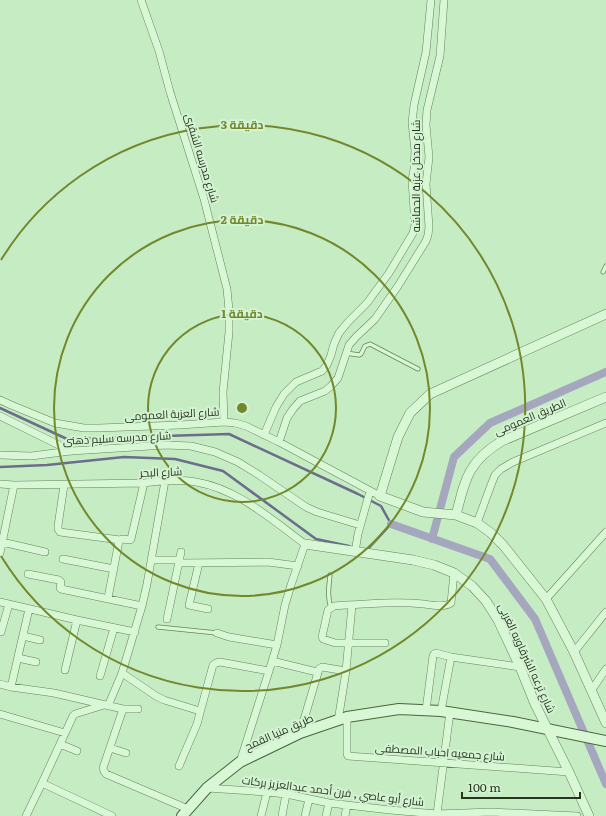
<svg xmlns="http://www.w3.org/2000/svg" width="606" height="816" font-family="Literata,Cairo,serif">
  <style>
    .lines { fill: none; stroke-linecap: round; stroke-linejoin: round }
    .stream { stroke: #6c6d8c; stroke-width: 2.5 }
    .canal { stroke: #a5a7bf; stroke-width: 8 }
    .service-casing { stroke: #65855b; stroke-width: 5 }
    .minor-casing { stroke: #65855b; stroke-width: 8 }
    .tertiary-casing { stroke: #65855b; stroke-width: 10 }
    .secondary-casing { stroke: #49663e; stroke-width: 12 }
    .service { stroke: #d8f7d5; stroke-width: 3.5 }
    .minor { stroke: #d8f7d5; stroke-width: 7 }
    .tertiary { stroke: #d8f7d5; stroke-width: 9 }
    .secondary { stroke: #d8f7d5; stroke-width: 10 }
    .ring { fill: none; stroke: #73882c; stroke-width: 2 }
    .labels { text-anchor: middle; stroke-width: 4; stroke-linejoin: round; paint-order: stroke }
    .street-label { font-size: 11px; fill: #25351e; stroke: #d4f3d2 }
    .centre { fill: #73882c; stroke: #d4f3d2; stroke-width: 2 }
    .ring-label { font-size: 12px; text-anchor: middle; font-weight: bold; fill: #73882c; stroke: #d4f3d2; stroke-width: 4; stroke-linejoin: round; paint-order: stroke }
  </style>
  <rect width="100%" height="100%" fill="#c6ecc3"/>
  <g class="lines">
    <path class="stream" d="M0 408 67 439 229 434 358 494 381 506 391 524 367 550
      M0 467 47 465 124 457 175 459 223 471 316 539 349 546"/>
    <path class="canal" d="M391 524 490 559 535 619 606 784
      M432 539 454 457 490 423 606 372"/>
    <defs>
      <path id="service" d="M603 272 606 266
        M346 353 359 355 361 354 365 346 370 344 418 369
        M330 575C329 586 327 597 331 608
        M158 627 217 633"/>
      <path id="minor" d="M141 0 159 51 170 92 204 199 227 289 229 310V332L223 392 224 422
        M0 400 11 405 55 423 84 428H99L180 425 224 422 235 423 246 426 279 442 380 496
        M0 416 71 451
        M264 435 276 407 284 394 296 382 322 371 327 365 331 355 334 344 339 333 348 322 367 303 389 273 413 233 415 225 412 180 414 169 415 151 412 123 414 105 426 52 431 0
        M279 442 287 418 293 409 300 401 325 391 331 386 338 378 349 345 356 337 375 319 398 286 426 241 428 235 429 227 426 184 429 157 426 125 427 110 440 56 444 0
        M0 455 31 456 71 451 166 445 191 446 215 452 238 462 259 475 306 507 317 512 360 525
        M0 484 14 485 144 483C160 481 179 479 196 482 238 489 272 520 305 544L291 585 285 605 277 645 269 671 240 762
        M64 485 58 526V529L60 532 120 540
        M477 523 491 485 495 475 501 469 513 462 606 423
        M2 542 45 552
        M355 552 358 534 370 491
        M0 553 14 485
        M63 559 114 569
        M151 560H179
        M179 563 268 562 298 566
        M199 563 189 605 208 609
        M28 574 59 580 61 582 60 588 61 589 142 606
        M108 598 119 541 122 539 130 540 131 539 144 483
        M546 599 606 532
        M0 602 77 620 135 632
        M167 619 181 552
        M1 632 9 604
        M217 633 229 637 277 645
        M23 636 40 640
        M385 643H335L323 639 322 637 328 610 334 606C364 604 394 601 424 604 432 605 444 608 451 603L454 573
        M574 652 606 612
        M451 657 520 667
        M18 658 36 662
        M272 661 317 672
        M65 670 77 620
        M122 673 156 696 164 700 200 711
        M100 676 114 628
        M0 684 11 687 54 693 123 709H138
        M11 687 29 609
        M591 691 606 669
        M108 706 122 673 142 606 147 584 165 481
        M123 709 103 768 104 771 106 774 188 809
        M426 710 433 656 434 654 436 653 451 657 441 711
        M0 714 65 733
        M347 717V754L348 756 569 772
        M338 721 346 671 352 605
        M300 733 319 669 322 667 346 671
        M60 744 77 751
        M110 748 126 753
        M179 766 197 724 213 665 216 663 220 662 269 671
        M42 783 112 816
        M207 788 267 792 286 794 329 803 390 810 437 814 491 812 577 816
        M437 814 450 712
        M26 816 42 783 73 716 75 714 104 705
        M261 816 267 792
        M282 816 286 794
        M305 816 309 799
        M326 816 329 803
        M345 816 347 805"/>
      <path id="tertiary" d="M606 314 430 394 410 413 398 437 380 496 423 512 456 515 477 523 491 533 503 545 546 599 574 652 606 723
        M456 515C465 480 468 461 502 441L606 397
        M305 544 413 560 434 565 454 573 472 586 486 601 498 620 520 667 535 704 569 772 589 816"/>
      <path id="secondary" d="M182 816 207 788 240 762 300 733 347 717 399 709 441 711 513 722 606 741"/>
    </defs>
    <use href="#service" class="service-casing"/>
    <use href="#minor" class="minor-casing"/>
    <use href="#tertiary" class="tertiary-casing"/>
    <use href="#secondary" class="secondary-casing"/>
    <use href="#service" class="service"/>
    <use href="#minor" class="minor"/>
    <use href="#tertiary" class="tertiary"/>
    <use href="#secondary" class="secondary"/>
  </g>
  <g class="ring">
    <circle cx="242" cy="408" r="94"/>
    <circle cx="242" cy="408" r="188"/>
    <path d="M1 260A283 283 0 1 1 1 556"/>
  </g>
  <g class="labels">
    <g class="street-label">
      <text transform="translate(202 158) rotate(73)" y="4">شارع مدرسه الشقرى</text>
      <text transform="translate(416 176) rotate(-90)" y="4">شارع مدخل عزبة الحماشه</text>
      <text transform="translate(172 414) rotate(-3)" y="4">شارع العزبة العمومى</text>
      <text transform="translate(530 417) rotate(-23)" y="4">الطريق العمومى</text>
      <text transform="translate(117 438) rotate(-3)" y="4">شارع مدرسه سليم ذهنى</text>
      <text transform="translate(161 472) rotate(-2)" y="4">شارع البحر</text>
      <text transform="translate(527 658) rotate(65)" y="4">شارع ترعه الشرقاويه الغربى</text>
      <text transform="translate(279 732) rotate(-24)" y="4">طريق منيا القمح</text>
      <text transform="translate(440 752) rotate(4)" y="4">شارع جمعيه احباب المصطفى</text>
      <text transform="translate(333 791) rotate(7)" y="4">شارع أبو عاصي , فرن أحمد عبدالعزيز بركات</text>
    </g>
  </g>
  <circle cx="242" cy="408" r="6" class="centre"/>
  <g class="ring-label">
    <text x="242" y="129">3 دقيقة</text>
    <text x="242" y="224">2 دقيقة</text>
    <text x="242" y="318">1 دقيقة</text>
  </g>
  <path d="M462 792v6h118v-6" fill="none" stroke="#25351e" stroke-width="2"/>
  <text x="468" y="792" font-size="12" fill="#25351e" stroke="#d4f3d2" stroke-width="3" paint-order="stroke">100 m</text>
</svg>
